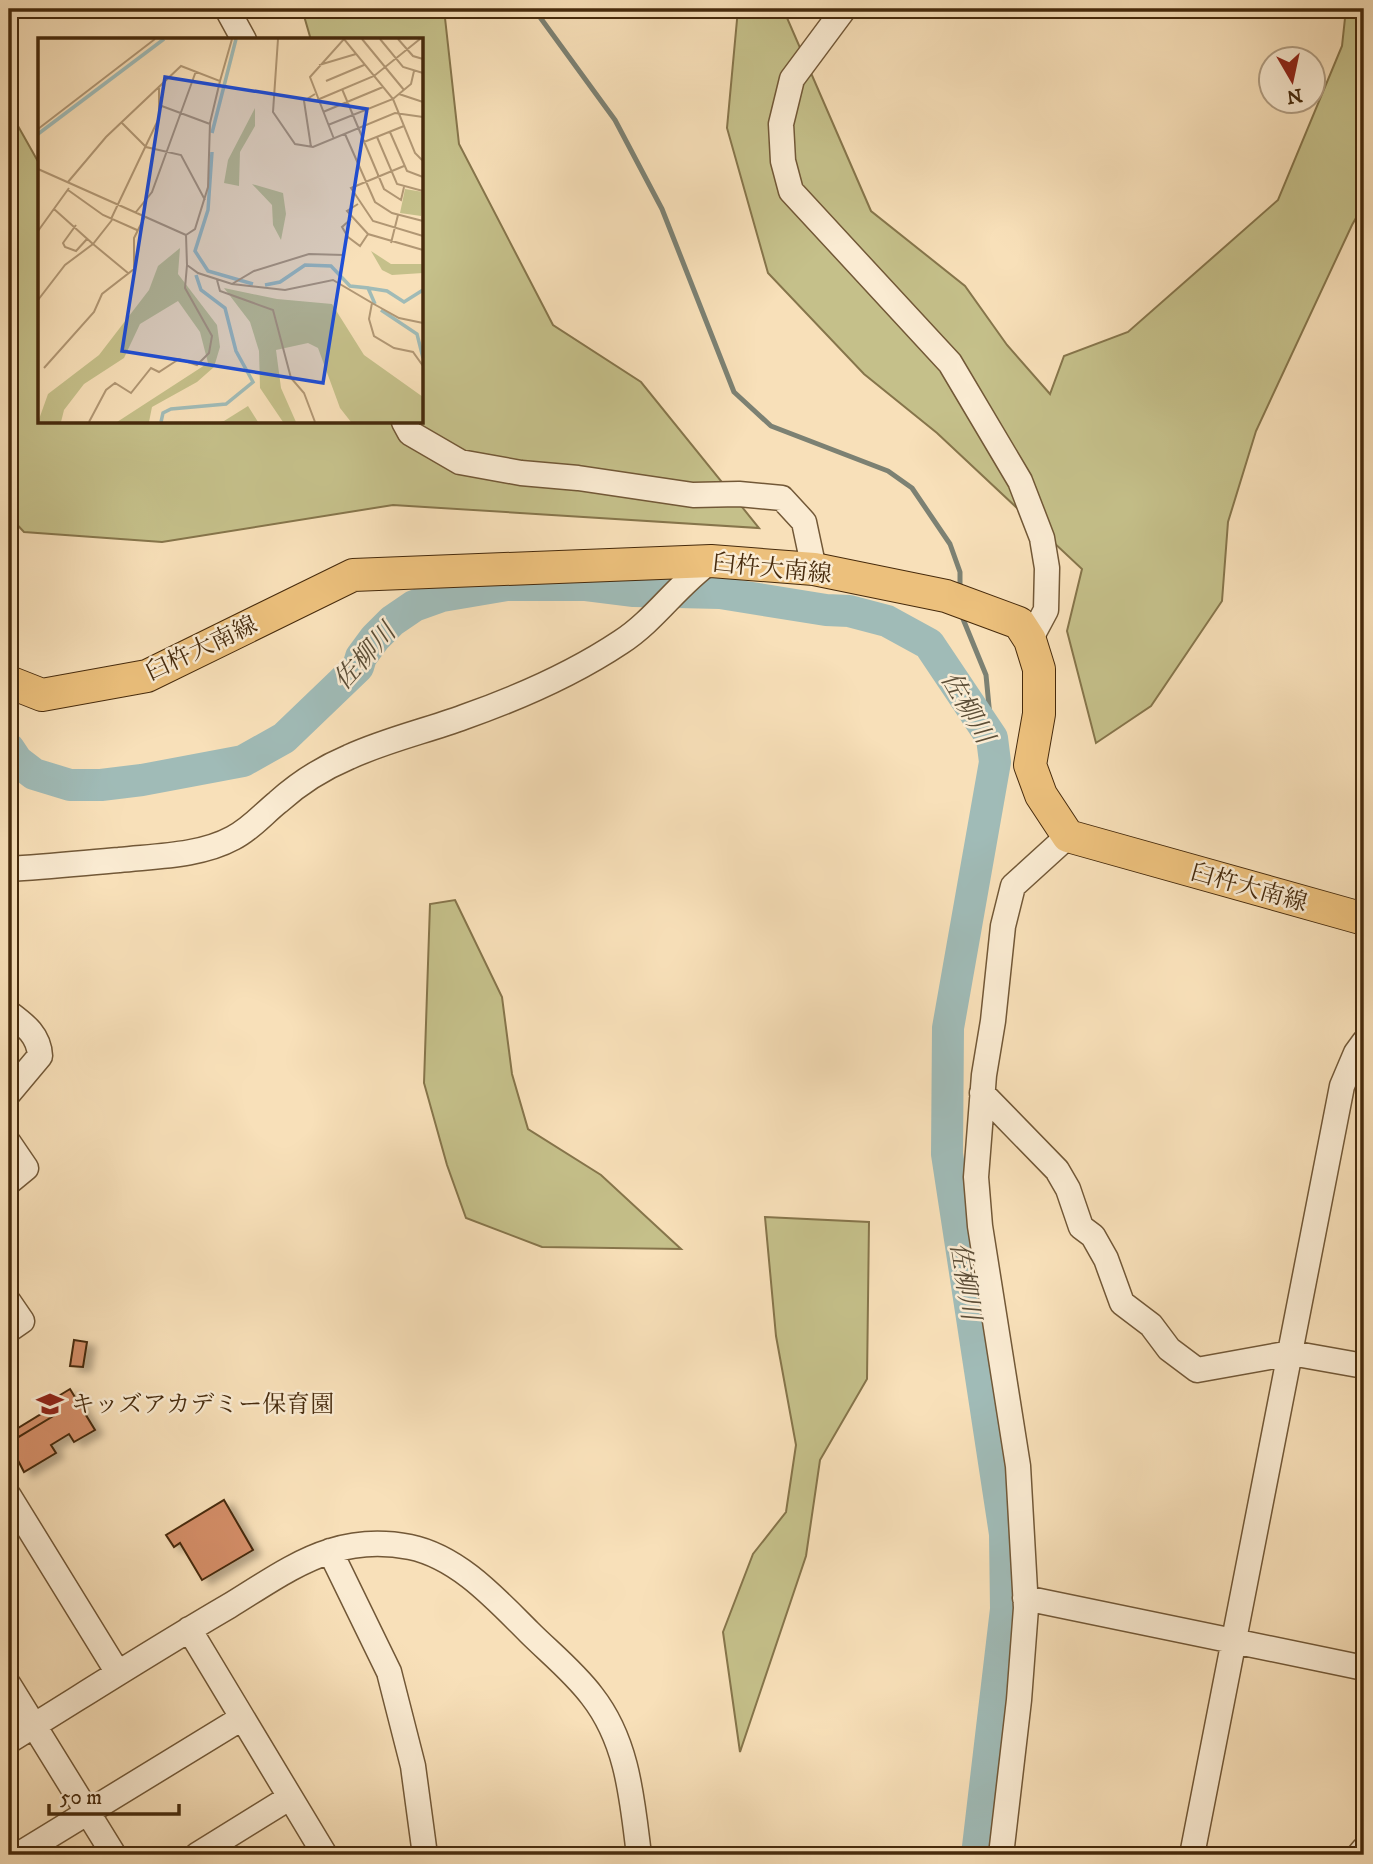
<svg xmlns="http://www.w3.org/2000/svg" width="1373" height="1864" font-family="'IM FELL DW Pica','Noto Serif JP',serif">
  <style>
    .green { fill: #c5c08a; stroke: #86754b; stroke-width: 2 }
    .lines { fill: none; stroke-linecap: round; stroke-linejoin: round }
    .stream { stroke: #7c8173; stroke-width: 5 }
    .river { stroke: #a0bbb7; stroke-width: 32 }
    .building { fill: #d48e67; stroke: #462a0c; stroke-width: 2; filter: url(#shadow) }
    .minor-casing { stroke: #725837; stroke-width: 27 }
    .major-casing { stroke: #462a0c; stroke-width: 34 }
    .minor { stroke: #faebd2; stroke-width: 24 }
    .major { stroke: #ecc07c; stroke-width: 32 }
    .labels { text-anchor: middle; stroke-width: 5; stroke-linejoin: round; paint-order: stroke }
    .street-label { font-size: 24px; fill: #462a0c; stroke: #faebd2 }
    .poi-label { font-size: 24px; fill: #462a0c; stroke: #faebd2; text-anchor: start }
    .water-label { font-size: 26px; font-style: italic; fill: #5c4e37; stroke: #faebd2 }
    .inset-river { fill: none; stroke: #a0bbb7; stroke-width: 3.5 }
    .inset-road { fill: none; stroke: #b19774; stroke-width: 2 }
    .view { fill: #1d4ed8; fill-opacity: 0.15; stroke: #1d4ed8; stroke-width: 3.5 }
    .inset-edge { fill: none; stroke: #462a0c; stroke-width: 3.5 }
  </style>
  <defs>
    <filter id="shadow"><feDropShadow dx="8" dy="4.5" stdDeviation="3.5" flood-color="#0004"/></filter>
  </defs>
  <rect width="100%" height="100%" fill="#f8e0b9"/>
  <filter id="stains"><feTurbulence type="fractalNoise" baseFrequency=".00286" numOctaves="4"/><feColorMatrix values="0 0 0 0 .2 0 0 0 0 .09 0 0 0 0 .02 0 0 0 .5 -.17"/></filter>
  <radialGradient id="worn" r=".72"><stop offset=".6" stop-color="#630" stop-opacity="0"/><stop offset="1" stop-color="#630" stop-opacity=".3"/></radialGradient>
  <path class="green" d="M302 9H444L459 144 553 325 641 382 759 528 393 505 162 542 24 532 9 516V110L40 165V422H422V40H311Z
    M738 9H786L784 11 871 211 965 286 1007 345 1050 394 1064 356 1128 332 1278 200 1342 46 1346 9H1364V204L1352 225 1256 431 1228 522 1222 601 1151 706 1096 743 1067 631 1082 569 937 433 864 374 768 273 727 128Z
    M455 900 502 997 512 1074 528 1129 601 1175 681 1249 542 1247 466 1218 447 1165 424 1083 430 904Z
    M765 1217 869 1222 867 1379 820 1460 806 1556 740 1752 723 1632 753 1554 786 1512 796 1445 776 1336Z"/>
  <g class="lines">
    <path class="stream" d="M534 9 615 120 662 209 734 392 771 426 888 471 912 488 950 544 960 572V591
      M961 614 986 675 992 738"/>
    <path class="river" d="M9 749 17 761 34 774 70 785H101L142 780 243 761 284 738 358 667 361 657 375 638 392 621 414 606 442 596 507 585H586L634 591 720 593 826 610 849 611 887 621 929 644 992 738 995 762 948 1028 947 1154 1005 1534 1006 1609 977 1855"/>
  </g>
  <path class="building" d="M74 1340 87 1342 83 1367 70 1366Z
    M70 1389 95 1430 74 1442 69 1434 51 1445 56 1453 24 1472 9 1443 55 1415 47 1403Z
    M51 1408 55 1415 15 1439 10 1433Z
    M224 1500 253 1550 202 1580 180 1543 174 1547 166 1535Z"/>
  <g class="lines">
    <defs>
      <path id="minor" d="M227 9 244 40
        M844 9 792 79 781 124 783 161 791 191 950 363 1020 481 1042 538 1047 568 1046 610 1030 640
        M404 422 410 433 460 462 521 473 578 478 693 495 739 494 782 498 804 522 814 569
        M9 869C46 867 83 863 119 860 156 856 200 856 233 838 251 829 263 814 278 802 299 783 323 768 349 757 386 740 426 731 464 717 518 698 573 674 621 642 655 620 677 585 711 561
        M9 1013C25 1025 39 1035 40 1056L9 1093
        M982 1093 1057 1170 1068 1189 1081 1227 1093 1236 1106 1259 1122 1303 1151 1325 1169 1349 1197 1370 1291 1353 1364 1366
        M9 1143 26 1168 9 1182
        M9 1302 22 1321 9 1330
        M9 1496 118 1673
        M330 1551 389 1672 413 1766 425 1855
        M1025 1598 1364 1668
        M189 1629 325 1855
        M9 1685 114 1855
        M9 1741C82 1696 155 1649 229 1606 262 1586 295 1562 331 1551 356 1543 384 1542 410 1547 458 1557 495 1598 529 1632 549 1652 574 1672 592 1696 628 1742 632 1799 639 1855
        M18 1855 242 1718
        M197 1855 289 1798
        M1001 1855 1019 1700 1026 1608 1018 1466 980 1226 976 1177 984 1075 993 1021 1003 926 1013 886 1068 836
        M1192 1855 1342 1086 1356 1053 1364 1042
        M1359 1855 1364 1849"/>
      <path id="major" d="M9 682 42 695 147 676 353 575 711 561 814 569 946 596 1019 623 1030 640 1039 669V714L1030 765 1041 795 1068 836 1364 919"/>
    </defs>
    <use href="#minor" class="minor-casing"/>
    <use href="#major" class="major-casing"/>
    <use href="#minor" class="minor"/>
    <use href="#major" class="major"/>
  </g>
  <defs>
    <symbol id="school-bare" viewBox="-9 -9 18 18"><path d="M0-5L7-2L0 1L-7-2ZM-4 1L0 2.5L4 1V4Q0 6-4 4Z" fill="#8f2418" stroke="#faebd2" stroke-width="2.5" paint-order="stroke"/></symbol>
  </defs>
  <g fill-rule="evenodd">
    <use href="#school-bare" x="31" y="1385" width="38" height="38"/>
  </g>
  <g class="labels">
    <g class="street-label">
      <text transform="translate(772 568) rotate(6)" y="8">臼杵大南線</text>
      <text transform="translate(201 648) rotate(-25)" y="8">臼杵大南線</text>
      <text transform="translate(1249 887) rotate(16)" y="8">臼杵大南線</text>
    </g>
    <g class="poi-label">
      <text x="71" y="1412">キッズアカデミー保育園</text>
    </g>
    <g class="water-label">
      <text transform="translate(364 656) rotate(-48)" y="9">佐柳川</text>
      <text transform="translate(968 707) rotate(60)" y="9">佐柳川</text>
      <text transform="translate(966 1281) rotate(81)" y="9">佐柳川</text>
    </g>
  </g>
  <g transform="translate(38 38)">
    <rect width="385" height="385" fill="#f8e0b9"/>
    <path d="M217 70V88L202 114 201 148 186 145 190 122ZM214 146 245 155 248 176 243 202 235 187 234 167ZM367 151 385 154 383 178 362 175ZM142 210 140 236 179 287 182 309 176 329 159 344 114 369 111 384H79L170 325 162 294 140 263 102 286 86 320 46 346 26 372 23 384H0L10 356 61 317 111 252 120 228ZM333 213 353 226H385V235L354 237 344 232ZM186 250 239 261 294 266 326 317 385 359V384H313L302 370 280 310 270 305 238 312 243 350 258 384H245L222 350 221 313 212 284ZM210 368 220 384H181L186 383Z" fill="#c5c08a"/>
    <path class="inset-river" d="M174 95 198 1M0 96 126 1M174 114 170 172 157 213 170 233 215 246M227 247 242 244 267 227 293 228 312 248 330 250 337 266M330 250 349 253 366 264 385 252M343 272 379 296 385 320M123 384 125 375 133 371 188 366 215 344 198 313 187 270 163 252 158 237"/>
    <path class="inset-road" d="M240 1 235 74 257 106 275 109 357 75 385 79M324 1 366 52M342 1 365 29 385 35M360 1 375 18 385 21M281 27 318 16M182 43 194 1M288 43 326 27M304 51 346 151 363 162 366 149M361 56 385 64M279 62 336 38 382 1M121 67 172 86M285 74 345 49M83 84 108 109 143 117 167 162M290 87 355 61 373 46 376 33M0 91 117 1M352 94 369 133 385 139M307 96 337 164 354 175 385 183M339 99 359 146 385 153M296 101 272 39 306 1 355 61 377 115 385 123M326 104 366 88M273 109 266 63 277 56M366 128 313 150 335 183 385 198M0 131 148 197 149 227 160 235 194 246 247 252 295 242 334 265 331 281 336 298 356 310 375 314 385 328M30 144 68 99 143 28 182 43 172 85 170 149 157 191 148 197M30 152 65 177 99 192M320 166 309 173 330 196 385 212M16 171 55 206 74 182M98 174 114 154 158 33M73 181 121 80V48M313 181 304 189 310 199 322 208 330 196M38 187 25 205 27 209 38 213 49 201M0 193 31 150M353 205 360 177M179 242 182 253 235 272 253 340 266 355 277 384M194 246 216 233 271 216 306 217M0 262 27 227 55 206 90 235M334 265 361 280 385 285M6 330 56 274 64 256 96 231V200L107 178M51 384 68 352 77 345 93 355 113 330 121 334 141 321 159 327 171 315 174 298 147 250 149 227"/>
    <path class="view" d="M127 39 329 71 285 345 84 313Z"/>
    <rect width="385" height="385" class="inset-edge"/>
  </g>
  <rect width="1373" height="1864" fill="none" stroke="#f8e0b9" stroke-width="35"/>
  <rect x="10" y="10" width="1352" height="1843" fill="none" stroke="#462a0c" stroke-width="3.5"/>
  <rect x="18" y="18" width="1338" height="1829" fill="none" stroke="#462a0c" stroke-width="2"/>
  <g transform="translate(1292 80) rotate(171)"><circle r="33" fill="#faebd2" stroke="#b29e83" stroke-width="2"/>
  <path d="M0-5L12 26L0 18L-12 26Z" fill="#8f2418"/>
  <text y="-10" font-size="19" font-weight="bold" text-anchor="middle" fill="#462a0c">N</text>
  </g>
  <path d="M49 1804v10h130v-10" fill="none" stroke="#462a0c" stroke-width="3.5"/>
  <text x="60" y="1804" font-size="21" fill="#462a0c" stroke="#faebd2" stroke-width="5" paint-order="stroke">50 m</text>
  <rect width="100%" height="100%" filter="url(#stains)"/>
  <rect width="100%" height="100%" fill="url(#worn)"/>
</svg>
